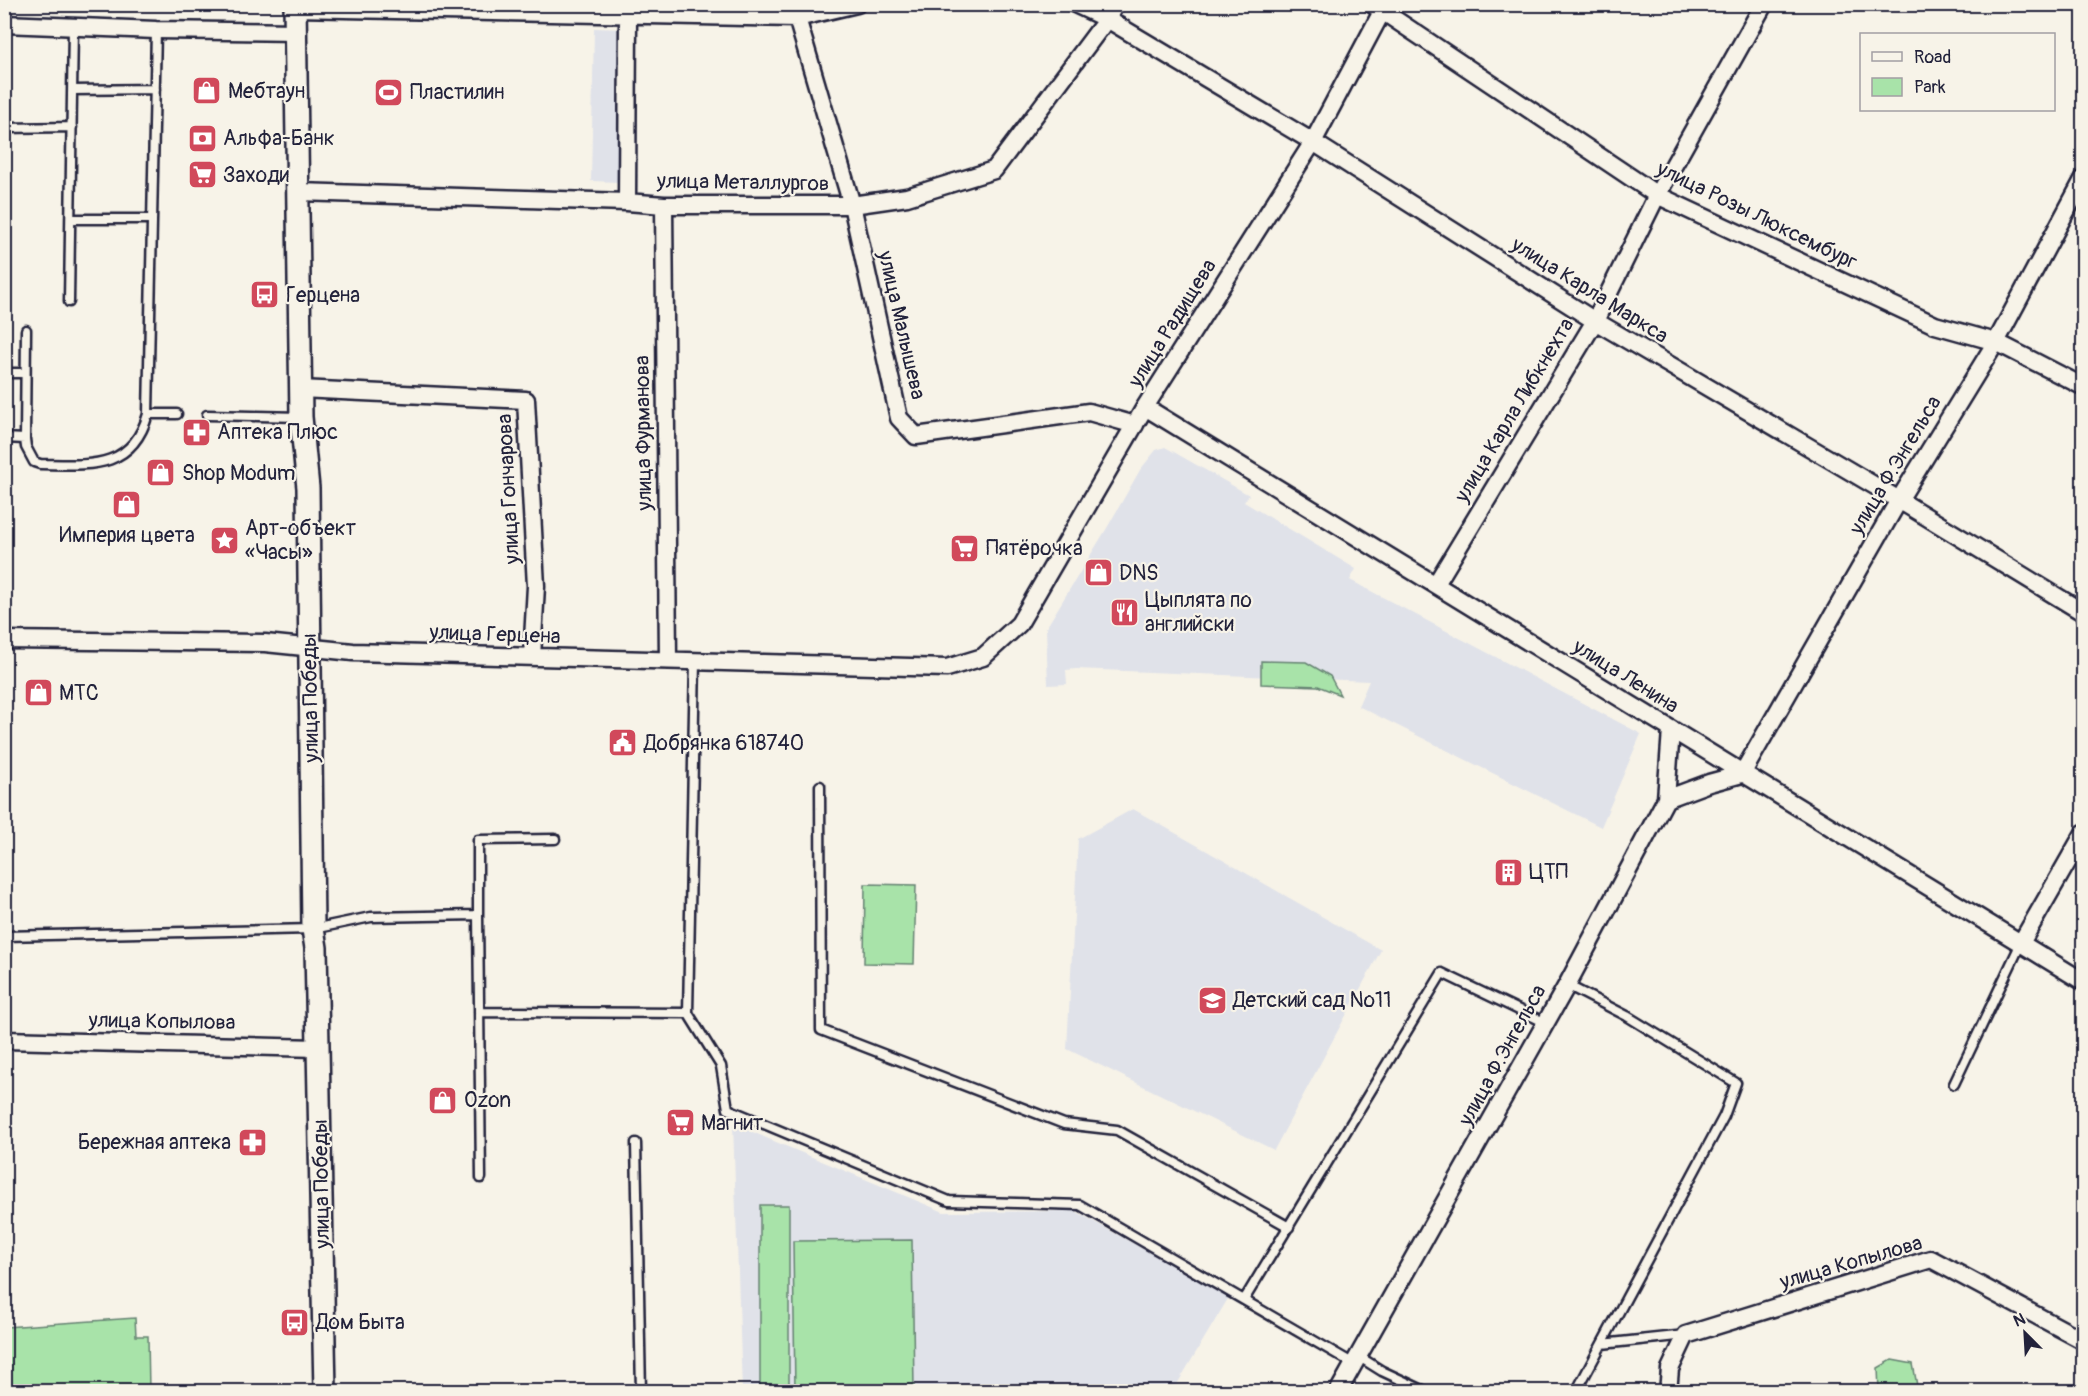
<svg xmlns="http://www.w3.org/2000/svg" width="2088" height="1396" font-family="Pangolin,sans-serif">
  <style>
    .built { fill: #e0e2e9 }
    .green { fill: #a8e3a9; stroke: #658272; stroke-width: 1.5 }
    .lines { fill: none; stroke-linecap: round; stroke-linejoin: round }
    .service-casing { stroke: #22223b; stroke-width: 13 }
    .minor-casing { stroke: #22223b; stroke-width: 21 }
    .tertiary-casing { stroke: #22223b; stroke-width: 26 }
    .service { stroke: #f7f3e8; stroke-width: 8 }
    .minor { stroke: #f7f3e8; stroke-width: 16 }
    .tertiary { stroke: #f7f3e8; stroke-width: 21 }
    .labels { text-anchor: middle; stroke-width: 4.5; stroke-linejoin: round; paint-order: stroke }
    .poi-label { font-size: 21px; fill: #22223b; stroke: #f7f3e8; text-anchor: start }
    .street-label { font-size: 21px; fill: #22223b; stroke: #f7f3e8 }
  </style>
  <rect width="100%" height="100%" fill="#f7f3e8"/>
  <filter id="ink" filterUnits="userSpaceOnUse"><feTurbulence type="fractalNoise" baseFrequency=".0167" numOctaves="2"/><feDisplacementMap in="SourceGraphic" scale="12" xChannelSelector="R" yChannelSelector="G"/><feConvolveMatrix kernelMatrix="1 2 1 2 8 2 1 2 1" color-interpolation-filters="sRGB"/></filter>
  <g filter="url(#ink)">
    <path class="built" d="M594 28 623 29 620 182 591 181Z
      M1165 447 1249 495 1244 502 1356 569 1350 580 1641 734 1601 827 1358 706 1369 681 1076 669 1066 670 1067 684 1048 685 1046 628 1107 528 1140 470 1156 450Z
      M1133 809 1381 950 1274 1150 1067 1049 1078 839Z
      M733 1124 944 1212 1075 1211 1229 1297 1173 1391H742Z"/>
    <path class="green" d="M1261 661 1306 662 1330 676 1340 695 1318 686 1261 684Z
      M865 884 916 885 914 964 864 963Z
      M760 1205H789V1391H760Z
      M912 1240 914 1391H795L793 1241Z
      M135 1318 136 1336H148L149 1391H5V1327Z
      M1892 1360 1913 1364 1918 1391H1879L1878 1368Z"/>
    <g class="lines">
      <defs>
        <path id="service" d="M73 90 155 89
          M4 128 72 127
          M71 219H152
          M69 302 73 26
          M26 330 25 439 26 447 34 462 40 464C88 465 132 471 148 414L156 30
          M4 373H25
          M148 414H177
          M207 415 300 417
          M4 438 25 439
          M695 661 688 1013 721 1066 728 1109 949 1201 1080 1205 1354 1364
          M820 786 821 1030 1064 1124 1117 1130 1289 1227
          M478 915V840L555 839
          M4 936 313 929 371 917 478 915 481 1178
          M1567 985 1627 1016 1736 1083 1724 1116 1576 1392
          M479 1012 688 1013
          M1954 1084 2021 943
          M636 1143 641 1392
          M1244 1300 1442 973 1546 1023
          M1602 1344 1686 1335
          M1358 1356 1382 1371 1427 1392"/>
        <path id="minor" d="M794 4 797 18 852 205 899 418 916 436 1089 412 1135 425
          M1075 4 1107 19 1313 142 1595 321 1899 500 2084 613
          M1372 4 1657 195 1935 325 1996 342 2084 387
          M295 8 797 18 857 4
          M4 24 156 30 296 32
          M298 192 627 202 664 205H852L907 197 994 170 1107 19 1115 4
          M627 202 628 15
          M664 205 668 660
          M300 389 526 400 536 586 532 657
          M1145 407 2084 982
          M1436 584 1595 321 1657 195 1764 4
          M4 640 265 643 353 652 947 668 983 657 1019 624 1145 407 1313 142 1386 4
          M1666 799 1709 783 1742 774 1899 500 1996 342 2084 178
          M2021 943 2084 833
          M4 1040 318 1048
          M1338 1392 1567 985 1666 799 1671 730
          M1668 1392 1670 1369 1686 1335 1931 1259 2084 1341"/>
        <path id="tertiary" d="M295 4 301 417 308 488 313 929 316 948 325 1392"/>
      </defs>
      <use href="#service" class="service-casing"/>
      <use href="#minor" class="minor-casing"/>
      <use href="#tertiary" class="tertiary-casing"/>
      <use href="#service" class="service"/>
      <use href="#minor" class="minor"/>
      <use href="#tertiary" class="tertiary"/>
    </g>
  </g>
  <defs>
    <symbol id="shop-square" viewBox="-11 -11 22 22"><rect x="-9" y="-9" width="18" height="18" rx="4" fill="#d1495b" stroke="#f7f3e8"/><path d="M-5-2.5h2.3a2.7 3.5 0 0 1 5.4 0H5L5.5 6h-11ZM-1.5-2.5h3a1.5 2.3 0 0 0-3 0Z" fill="#fff"/></symbol>
    <symbol id="stadium-square" viewBox="-11 -11 22 22"><rect x="-9" y="-9" width="18" height="18" rx="4" fill="#d1495b" stroke="#f7f3e8"/><path d="M0-5a6.5 5 0 1 0 0 10a6.5 5 0 1 0 0-10ZM-3.5-1.8h7v3.6h-7Z" fill="#fff"/></symbol>
    <symbol id="bank-square" viewBox="-11 -11 22 22"><rect x="-9" y="-9" width="18" height="18" rx="4" fill="#d1495b" stroke="#f7f3e8"/><path d="M-6-4H6V4H-6ZM0-2.3a2.3 2.3 0 1 0 0 4.6a2.3 2.3 0 1 0 0-4.6Z" fill="#fff"/></symbol>
    <symbol id="supermarket-square" viewBox="-11 -11 22 22"><rect x="-9" y="-9" width="18" height="18" rx="4" fill="#d1495b" stroke="#f7f3e8"/><path d="M-6-5.5h2.5l.6 2H6L4.5 2H-2.5L-4.4-4H-6ZM-1.5 3.2a1.3 1.3 0 1 0 .1 0ZM3 3.2a1.3 1.3 0 1 0 .1 0Z" fill="#fff"/></symbol>
    <symbol id="bus-square" viewBox="-11 -11 22 22"><rect x="-9" y="-9" width="18" height="18" rx="4" fill="#d1495b" stroke="#f7f3e8"/><path d="M-5-6H5V4H4V6H2V4H-2V6H-4V4H-5ZM-3.5-4V0h7V-4ZM-3.5 1.2v1.5H-2V1.2ZM2 1.2v1.5H3.5V1.2Z" fill="#fff"/></symbol>
    <symbol id="pharmacy-square" viewBox="-11 -11 22 22"><rect x="-9" y="-9" width="18" height="18" rx="4" fill="#d1495b" stroke="#f7f3e8"/><path d="M-2-6h4v4h4v4h-4v4h-4v-4h-4v-4h4Z" fill="#fff"/></symbol>
    <symbol id="sight-square" viewBox="-11 -11 22 22"><rect x="-9" y="-9" width="18" height="18" rx="4" fill="#d1495b" stroke="#f7f3e8"/><path d="M0-6L1.8-2.2L6-1.7L2.9 1.2L3.7 5.4L0 3.3L-3.7 5.4L-2.9 1.2L-6-1.7L-1.8-2.2Z" fill="#fff"/></symbol>
    <symbol id="restaurant-square" viewBox="-11 -11 22 22"><rect x="-9" y="-9" width="18" height="18" rx="4" fill="#d1495b" stroke="#f7f3e8"/><path d="M-5-6h1v4h1v-4h1v4h1v-4h1v5L-1.5 .5V6h-2V.5L-5-1ZM5-6V6H3V1.5H1.5Q1.5-4 5-6Z" fill="#fff"/></symbol>
    <symbol id="civic-square" viewBox="-11 -11 22 22"><rect x="-9" y="-9" width="18" height="18" rx="4" fill="#d1495b" stroke="#f7f3e8"/><path d="M-.6-6.5H3V-4.5H.6V-3L4-1V1h2V6H-6V1h2V-1L-.6-3ZM-1.2 2.5V6h2.4V2.5Z" fill="#fff"/></symbol>
    <symbol id="building-square" viewBox="-11 -11 22 22"><rect x="-9" y="-9" width="18" height="18" rx="4" fill="#d1495b" stroke="#f7f3e8"/><path d="M-4-6H4V6H1V3H-1V6H-4ZM-2.5-4.3h1.7v1.8h-1.7ZM.8-4.3h1.7v1.8H.8ZM-2.5-1h1.7V.8h-1.7ZM.8-1h1.7V.8H.8Z" fill="#fff"/></symbol>
    <symbol id="school-square" viewBox="-11 -11 22 22"><rect x="-9" y="-9" width="18" height="18" rx="4" fill="#d1495b" stroke="#f7f3e8"/><path d="M0-5L7-2L0 1L-7-2ZM-4 1L0 2.5L4 1V4Q0 6-4 4Z" fill="#fff"/></symbol>
  </defs>
  <g fill-rule="evenodd">
    <use href="#shop-square" x="190" y="74" width="33" height="33"/>
    <use href="#stadium-square" x="372" y="76" width="33" height="33"/>
    <use href="#bank-square" x="186" y="122" width="33" height="33"/>
    <use href="#supermarket-square" x="186" y="158" width="33" height="33"/>
    <use href="#bus-square" x="248" y="278" width="33" height="33"/>
    <use href="#pharmacy-square" x="180" y="416" width="33" height="33"/>
    <use href="#shop-square" x="144" y="456" width="33" height="33"/>
    <use href="#shop-square" x="110" y="488" width="33" height="33"/>
    <use href="#sight-square" x="208" y="524" width="33" height="33"/>
    <use href="#supermarket-square" x="948" y="532" width="33" height="33"/>
    <use href="#shop-square" x="1082" y="556" width="33" height="33"/>
    <use href="#restaurant-square" x="1108" y="596" width="33" height="33"/>
    <use href="#shop-square" x="22" y="676" width="33" height="33"/>
    <use href="#civic-square" x="606" y="726" width="33" height="33"/>
    <use href="#building-square" x="1492" y="856" width="33" height="33"/>
    <use href="#school-square" x="1196" y="984" width="33" height="33"/>
    <use href="#shop-square" x="426" y="1084" width="33" height="33"/>
    <use href="#supermarket-square" x="664" y="1106" width="33" height="33"/>
    <use href="#pharmacy-square" x="236" y="1126" width="33" height="33"/>
    <use href="#bus-square" x="278" y="1306" width="33" height="33"/>
  </g>
  <g class="labels">
    <g class="poi-label">
      <text x="228" y="98">Мебтаун</text>
      <text x="410" y="99">Пластилин</text>
      <text x="223" y="145">Альфа-Банк</text>
      <text x="223" y="182">Заходи</text>
      <text x="286" y="302">Герцена</text>
      <text x="217" y="439">Аптека Плюс</text>
      <text x="182" y="480">Shop Modum</text>
      <text x="245" y="535">Арт-объект<tspan x="245" dy="24">«Часы»</tspan></text>
      <text x="127" y="542" text-anchor="middle">Империя цвета</text>
      <text x="986" y="555">Пятёрочка</text>
      <text x="1119" y="580">DNS</text>
      <text x="1145" y="607">Цыплята по<tspan x="1145" dy="24">английски</tspan></text>
      <text x="59" y="700">МТС</text>
      <text x="644" y="750">Добрянка 618740</text>
      <text x="1529" y="879">ЦТП</text>
      <text x="1233" y="1007">Детский сад №11</text>
      <text x="464" y="1107">Ozon</text>
      <text x="701" y="1130">Магнит</text>
      <text x="231" y="1149" text-anchor="end">Бережная аптека</text>
      <text x="316" y="1329">Дом Быта</text>
    </g>
    <g class="street-label">
      <text transform="translate(743 182) rotate(1)" y="7">улица Металлургов</text>
      <text transform="translate(1757 215) rotate(26)" y="7">улица Розы Люксембург</text>
      <text transform="translate(1590 290) rotate(32)" y="7">улица Карла Маркса</text>
      <text transform="translate(1172 323) rotate(-58)" y="7">улица Радищева</text>
      <text transform="translate(902 325) rotate(77)" y="7">улица Малышева</text>
      <text transform="translate(1514 410) rotate(-59)" y="7">улица Карла Либкнехта</text>
      <text transform="translate(643 433) rotate(-91)" y="7">улица Фурманова</text>
      <text transform="translate(1895 465) rotate(-59)" y="7">улица Ф.Энгельса</text>
      <text transform="translate(508 489) rotate(-93)" y="7">улица Гончарова</text>
      <text transform="translate(495 634) rotate(2)" y="7">улица Герцена</text>
      <text transform="translate(1626 676) rotate(32)" y="7">улица Ленина</text>
      <text transform="translate(310 698) rotate(-91)" y="7">улица Победы</text>
      <text transform="translate(162 1021) rotate(1)" y="7">улица Копылова</text>
      <text transform="translate(1502 1055) rotate(-61)" y="7">улица Ф.Энгельса</text>
      <text transform="translate(321 1184) rotate(-91)" y="7">улица Победы</text>
      <text transform="translate(1851 1262) rotate(-16)" y="7">улица Копылова</text>
    </g>
  </g>
  <rect width="2088" height="1396" fill="none" stroke="#f7f3e8" stroke-width="24"/>
  <rect x="12" y="12" width="2064" height="1372" fill="none" stroke="#22223b" stroke-width="2" filter="url(#ink)"/>
  <rect x="1860" y="33" width="195" height="78" fill="#f7f3e8" stroke="#a29fa3" stroke-width="1.5"/>
  <rect x="1872" y="52" width="30" height="9" fill="#f7f3e8" stroke="#a29fa3" stroke-width="1.5"/>
  <text x="1914" y="63" font-size="18" fill="#22223b">Road</text>
  <rect x="1872" y="78" width="30" height="18" fill="#a8e3a9" stroke="#a29fa3" stroke-width="1.5"/>
  <text x="1914" y="93" font-size="18" fill="#22223b">Park</text>
  <g transform="translate(2025 1333) rotate(336)" stroke="#f7f3e8" stroke-width="4.5" paint-order="stroke">
  <path d="M0-4.5L10 22L0 15L-10 22Z" fill="#22223b"/>
  <text y="-9" font-size="16" font-weight="bold" text-anchor="middle" fill="#22223b">N</text>
  </g>
</svg>
